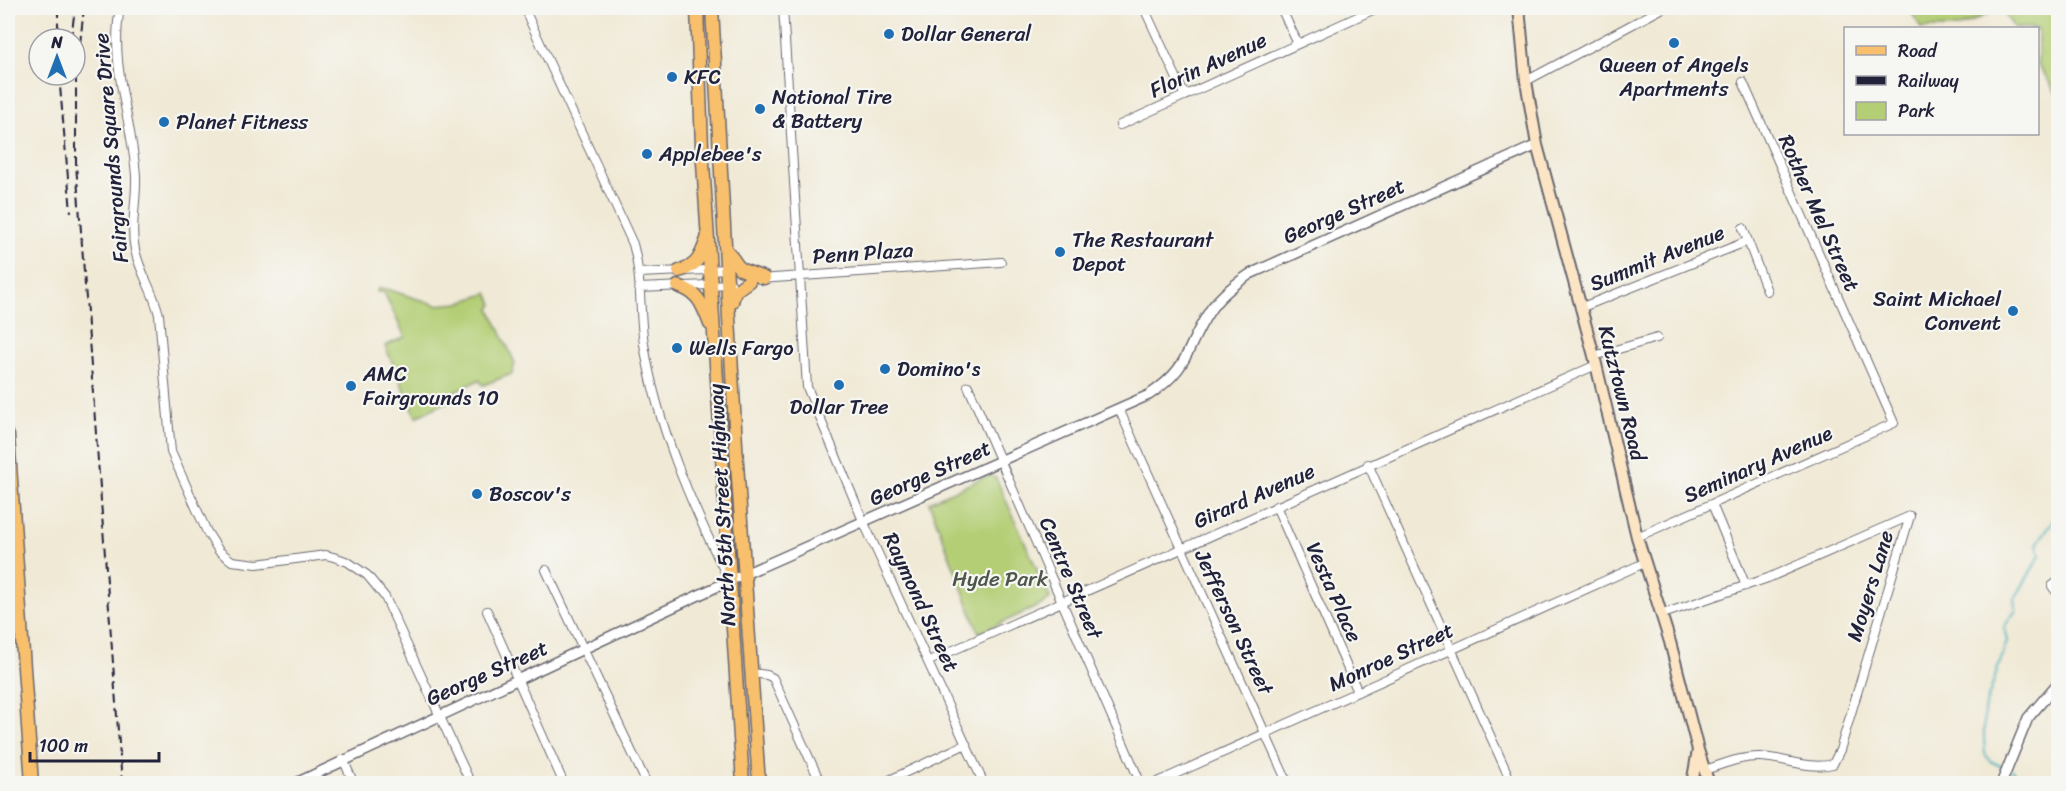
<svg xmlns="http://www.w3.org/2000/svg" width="2066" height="791" font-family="Sriracha,sans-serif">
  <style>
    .green { fill: #b3ce75; stroke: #6a7858; stroke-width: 1.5 }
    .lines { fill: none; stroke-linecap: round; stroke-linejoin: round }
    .stream { stroke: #3fadbc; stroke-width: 2 }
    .minor-casing { stroke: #6a6871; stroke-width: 10 }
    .tertiary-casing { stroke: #6a6871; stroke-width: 12 }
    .secondary-casing { stroke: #6a6871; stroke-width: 14 }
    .primary-casing { stroke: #6a6871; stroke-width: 15 }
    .minor { stroke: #fff; stroke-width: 8 }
    .tertiary { stroke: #fff; stroke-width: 9 }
    .secondary { stroke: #fce5c4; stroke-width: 10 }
    .primary { stroke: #f8bf6c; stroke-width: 12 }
    .rail { stroke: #22223b; stroke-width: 2; stroke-dasharray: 9 4.5; stroke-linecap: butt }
    .poi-dot { fill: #1f6fb2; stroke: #f6f6f2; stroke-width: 2 }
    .labels { text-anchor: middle; stroke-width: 4.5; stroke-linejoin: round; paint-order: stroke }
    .poi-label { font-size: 21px; fill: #22223b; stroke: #f6f6f2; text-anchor: start }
    .street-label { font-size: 21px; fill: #22223b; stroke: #f6f6f2 }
    .park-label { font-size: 21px; fill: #4e564c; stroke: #f6f6f2 }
  </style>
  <rect width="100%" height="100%" fill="#f6f6f2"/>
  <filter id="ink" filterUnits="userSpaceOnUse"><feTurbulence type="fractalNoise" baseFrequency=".0167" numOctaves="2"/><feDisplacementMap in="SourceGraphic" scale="12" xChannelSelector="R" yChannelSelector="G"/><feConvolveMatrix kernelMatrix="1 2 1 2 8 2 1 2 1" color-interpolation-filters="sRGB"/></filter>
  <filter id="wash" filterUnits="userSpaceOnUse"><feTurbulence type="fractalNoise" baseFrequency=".008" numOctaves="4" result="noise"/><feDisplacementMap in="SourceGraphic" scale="24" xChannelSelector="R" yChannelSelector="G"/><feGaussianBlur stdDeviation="1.35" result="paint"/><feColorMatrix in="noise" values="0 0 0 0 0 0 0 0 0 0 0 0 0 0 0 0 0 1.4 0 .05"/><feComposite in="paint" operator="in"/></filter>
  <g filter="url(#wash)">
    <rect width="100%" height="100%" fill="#f0e9d5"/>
    <path class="green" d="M1909 8H2058V96L2038 64V28H2014L2001 8 1957 28H1921Z
      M383 288 437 305 459 303 488 293 493 304 490 309 515 363 512 374 483 385 479 380 453 392 455 398 416 417 385 346 405 337 384 292H377L378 289Z
      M989 475 996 478 1050 598 1043 604 979 633 929 502Z"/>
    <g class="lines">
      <path class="stream" d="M2003 767 1990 761 1985 754 1984 738V710L2007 641 2004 627 2016 610 2015 599 2040 555 2037 544 2058 513V494
        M2012 770 2018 775V784
        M2057 784 2058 780"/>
    </g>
  </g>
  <g filter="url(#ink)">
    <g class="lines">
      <defs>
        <path id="minor" d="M120 8C109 66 132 118 136 176 137 201 130 226 135 250 140 273 154 292 159 315L171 452 207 532 219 551 232 561 257 564 326 555 337 558 348 562 367 575 385 597 471 784
          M524 8 633 244C642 276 639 311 644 344 657 426 691 504 728 578
          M783 8 807 387 864 523 984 784
          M1144 8 1185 96
          M1281 8 1298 44
          M1526 81 1663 8
          M1120 125 1377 8
          M1743 228 1767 291
          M639 273 728 269
          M760 279 1001 262
          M639 288 731 284
          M1580 308 1748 241
          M1594 356 1657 338
          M968 386 1141 784
          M1119 409 1288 784
          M1368 464 1512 784
          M1712 504 1746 586
          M1276 506 1358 692
          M1637 537 1894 423 1743 82
          M546 570 647 784
          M2058 581 2052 586 2058 594
          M487 611 564 784
          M1660 615 1768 578 1910 516 1840 750 1833 764C1809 770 1785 758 1761 757 1741 756 1724 764 1705 770
          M929 661 1596 365
          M752 673 767 675 773 678 821 784
          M343 759 354 784
          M881 784 966 744
          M1153 784 1644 563"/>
        <path id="tertiary" d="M294 784 729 581 1149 395C1192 366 1184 350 1209 312 1219 296 1235 284 1250 274L1537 145
          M2001 784 2028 718 2058 683"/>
        <path id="secondary" d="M1519 8 1526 81 1537 145 1594 356 1637 537 1670 642 1698 750 1692 784
          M1698 750 1709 784"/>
        <path id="primary" d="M697 8 702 147 743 784
          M712 8 737 463 759 784
          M728 252 740 269 764 278
          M679 271C697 267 701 256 707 239
          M678 286C700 293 702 305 710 324
          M732 302 735 291 749 281
          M8 436 32 784"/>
      </defs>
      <use href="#minor" class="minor-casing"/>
      <use href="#tertiary" class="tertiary-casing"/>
      <use href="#secondary" class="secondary-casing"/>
      <use href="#primary" class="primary-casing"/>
      <use href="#minor" class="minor"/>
      <use href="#tertiary" class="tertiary"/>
      <use href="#secondary" class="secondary"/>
      <use href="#primary" class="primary"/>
      <path class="rail" d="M58 8V39
        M84 8 76 79V164L122 784
        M71 39 75 8
        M59 75 71 212"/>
    </g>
  </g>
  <g class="poi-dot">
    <circle cx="889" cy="34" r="6"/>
    <circle cx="1674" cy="43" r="6"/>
    <circle cx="672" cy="77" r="6"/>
    <circle cx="760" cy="109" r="6"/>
    <circle cx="164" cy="122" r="6"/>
    <circle cx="647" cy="154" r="6"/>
    <circle cx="1060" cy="252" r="6"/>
    <circle cx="2013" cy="311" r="6"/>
    <circle cx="677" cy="348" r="6"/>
    <circle cx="885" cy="369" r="6"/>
    <circle cx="839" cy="385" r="6"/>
    <circle cx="351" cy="386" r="6"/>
    <circle cx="477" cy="494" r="6"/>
  </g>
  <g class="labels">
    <g class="poi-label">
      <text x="901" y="41">Dollar General</text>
      <text x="1674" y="72" text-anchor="middle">Queen of Angels<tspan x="1674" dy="24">Apartments</tspan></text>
      <text x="684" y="84">KFC</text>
      <text x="772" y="104">National Tire<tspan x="772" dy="24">&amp; Battery</tspan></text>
      <text x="176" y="129">Planet Fitness</text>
      <text x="659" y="161">Applebee's</text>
      <text x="1072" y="247">The Restaurant<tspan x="1072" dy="24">Depot</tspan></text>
      <text x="2001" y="306" text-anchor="end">Saint Michael<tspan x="2001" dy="24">Convent</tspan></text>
      <text x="689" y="355">Wells Fargo</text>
      <text x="897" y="376">Domino's</text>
      <text x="363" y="381">AMC<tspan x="363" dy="24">Fairgrounds 10</tspan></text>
      <text x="839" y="414" text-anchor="middle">Dollar Tree</text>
      <text x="489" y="501">Boscov's</text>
    </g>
    <g class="street-label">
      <text transform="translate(1208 65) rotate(-25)" y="7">Florin Avenue</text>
      <text transform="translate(111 148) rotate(-95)" y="7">Fairgrounds Square Drive</text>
      <text transform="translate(1344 211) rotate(-24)" y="7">George Street</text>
      <text transform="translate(1819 213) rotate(66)" y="7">Rother Mel Street</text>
      <text transform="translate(863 253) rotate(-4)" y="7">Penn Plaza</text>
      <text transform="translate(1657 258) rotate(-22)" y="7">Summit Avenue</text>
      <text transform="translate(1622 393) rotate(76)" y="7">Kutztown Road</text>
      <text transform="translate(1758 464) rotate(-24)" y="7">Seminary Avenue</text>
      <text transform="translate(930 473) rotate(-24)" y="7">George Street</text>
      <text transform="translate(1254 496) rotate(-24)" y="7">Girard Avenue</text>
      <text transform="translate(722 505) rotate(-93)" y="7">North 5th Street Highway</text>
      <text transform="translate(1071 578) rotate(67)" y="7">Centre Street</text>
      <text transform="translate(1870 586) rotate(-73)" y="7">Moyers Lane</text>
      <text transform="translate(1334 592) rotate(66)" y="7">Vesta Place</text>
      <text transform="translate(921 602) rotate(65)" y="7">Raymond Street</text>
      <text transform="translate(1234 622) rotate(65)" y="7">Jefferson Street</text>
      <text transform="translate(1391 657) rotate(-25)" y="7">Monroe Street</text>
      <text transform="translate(487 673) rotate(-24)" y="7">George Street</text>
    </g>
    <g class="park-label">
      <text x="1000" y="586">Hyde Park</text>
    </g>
  </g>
  <rect width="2066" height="791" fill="none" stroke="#f6f6f2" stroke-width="30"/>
  <rect x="1844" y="27" width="195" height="108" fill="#f6f6f2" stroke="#a1a1a9" stroke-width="1.5"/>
  <rect x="1856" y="46" width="30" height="9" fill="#f8bf6c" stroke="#a1a1a9" stroke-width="1.5"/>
  <text x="1898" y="57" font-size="18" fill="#22223b">Road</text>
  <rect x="1856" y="76" width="30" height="9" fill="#22223b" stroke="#a1a1a9" stroke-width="1.5"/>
  <text x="1898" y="87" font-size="18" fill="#22223b">Railway</text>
  <rect x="1856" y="102" width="30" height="18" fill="#b3ce75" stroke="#a1a1a9" stroke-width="1.5"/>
  <text x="1898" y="117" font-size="18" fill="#22223b">Park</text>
  <g transform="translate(57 57)"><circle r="28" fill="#f6f6f2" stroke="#a1a1a9" stroke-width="1.5"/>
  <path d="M0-4.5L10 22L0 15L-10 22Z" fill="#1f6fb2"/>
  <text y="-9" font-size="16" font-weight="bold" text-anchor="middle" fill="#22223b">N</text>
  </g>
  <path d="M30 752v9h129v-9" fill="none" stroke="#22223b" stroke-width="3"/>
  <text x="39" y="752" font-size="18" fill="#22223b" stroke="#f6f6f2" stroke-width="4.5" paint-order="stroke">100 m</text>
</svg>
